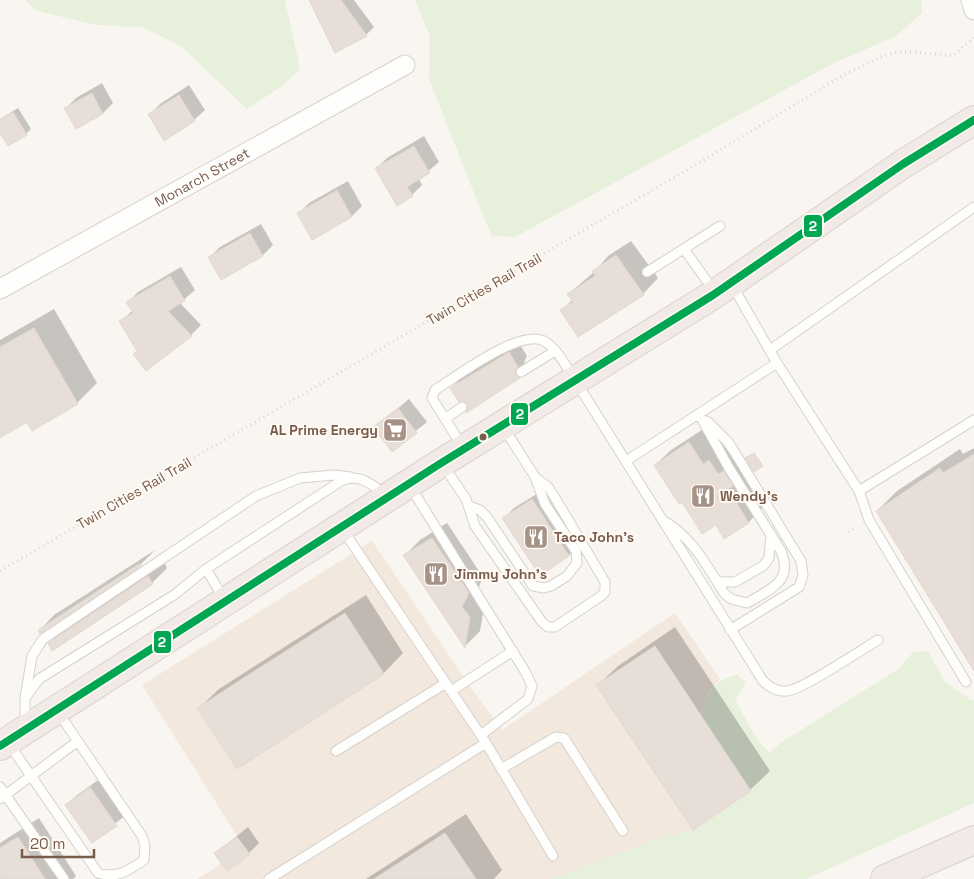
<svg xmlns="http://www.w3.org/2000/svg" width="974" height="879" font-family="'Space Grotesk',sans-serif">
  <style>
    .residential { fill: #f2e8de }
    .green { fill: #e7f0db }
    .shadow { fill: #0003 }
    .building { fill: #e6ded7; stroke: #e2d8d2 }
    .lines { fill: none; stroke-linecap: round; stroke-linejoin: round }
    .lane-casing { stroke: #d7d1cb; stroke-width: 11 }
    .street-casing { stroke: #d7d1cb; stroke-width: 21 }
    .highway-casing { stroke: #dad1cc; stroke-width: 30 }
    .path { stroke: #dcd5d0; stroke-width: 3; stroke-dasharray: 1 4; stroke-linecap: butt }
    .lane { stroke: #fefefd; stroke-width: 9 }
    .street { stroke: #fefefd; stroke-width: 19 }
    .highway { stroke: #f2eae7; stroke-width: 28 }
    .bus-1-casing { stroke: #fffaf3; stroke-width: 11 }
    .bus-1 { stroke: #00a651; stroke-width: 8 }
    .bus-dot { fill: #7a5c4d; stroke: #fffaf3; stroke-width: 2 }
    .labels { text-anchor: middle; stroke-width: 4; stroke-linejoin: round; paint-order: stroke }
    .street-label { font-size: 14px; fill: #7a5c4d; stroke: #fffaf3 }
    .poi-label { font-size: 14px; font-weight: bold; fill: #7a5c4d; stroke: #fffaf3; text-anchor: start }
    .line-badge { stroke: #fffaf3; stroke-width: 2 }
    .badge-label { font-size: 14px; text-anchor: middle; font-weight: bold; fill: #fff }
  </style>
  <rect width="100%" height="100%" fill="#f9f5f0"/>
  <path class="residential" d="M372 541 466 681 502 730 675 613 720 679 708 692 700 714 751 791 693 830 654 840 552 879H197L221 864 214 853 237 836 142 685Z"/>
  <path class="green" d="M25 0H285L300 69 282 86 247 109 181 46 142 27 97 25 37 11Z
    M415 0H921L922 13 896 36 834 63 515 237 492 236 484 218 429 79 430 36Z
    M928 651 944 681 971 700H974V803L806 879H552L654 840 693 830 751 792 700 714C709 690 711 682 737 675L746 682 735 700 754 734 769 753 782 742 900 668 913 652Z"/>
  <path class="shadow" d="M313 0H354L374 27 366 35Z
    M102 83 113 103 103 113 77 127 66 108 76 98Z
    M189 85 205 110 194 120 150 114 160 104Z
    M18 108 31 129 26 134 0 131V119Z
    M424 136 439 162 419 179 422 185 412 195 376 169 387 158Z
    M348 181 362 206 352 216 299 213 309 203Z
    M261 224 273 245 263 255 222 278 210 257 220 247Z
    M631 241 658 278 643 294 562 310 572 300 568 294 594 272 608 256Z
    M181 267 195 290 180 303 201 325 191 335 138 351 120 322 133 310 128 302 138 292Z
    M54 309 97 383 77 403 28 420 0 436V340Z
    M519 343 527 356 524 362 529 367 519 377 469 403 451 388 461 378Z
    M409 399 427 422 392 450 375 427Z
    M705 428 718 449 724 446 734 460 739 457 764 506 749 522 725 537 716 523 682 500 655 465 671 450Z
    M974 448V668L877 511 897 491 960 449 963 454Z
    M543 490 579 545 569 555 504 518 514 508Z
    M447 523 483 577 477 591 485 601 480 631 465 646 405 555 420 540Z
    M155 550 140 565 39 631 54 615Z
    M164 562 167 568 152 583 49 644 64 628Z
    M366 595 403 653 384 673 237 767 199 708 219 689Z
    M675 627 770 771 750 790 598 685 618 666Z
    M101 778 126 815 92 842 66 805 77 795Z
    M466 814 502 870 494 879H366Z
    M39 818 76 876 73 879H0V843Z
    M248 827 259 843 249 853 215 854Z"/>
  <path class="building" d="M309 0H341L367 36 335 53Z
    M92 93 103 114 76 129 64 108Z
    M179 95 195 121 164 141 148 114Z
    M13 112 27 135 8 146 0 133V120Z
    M414 146 430 173 407 187 413 196 397 206 375 168Z
    M337 190 352 217 312 240 297 213Z
    M250 233 263 256 221 280 208 257Z
    M616 255 644 295 578 337 560 310 573 302 567 294 595 276 592 271Z
    M170 276 185 301 168 311 192 336 146 371 133 354 137 351 119 321 133 313 126 302Z
    M34 328 78 404 32 431 27 422 0 438V347Z
    M509 352 518 367 515 373 520 378 466 413 467 404 464 401 459 402 450 388Z
    M398 408 417 433 392 452 373 427Z
    M689 442 703 464 709 460 718 474 724 471 733 486 728 489 749 523 724 539 716 525 702 534 682 502 679 504 654 465Z
    M754 453 763 466 754 472 745 458Z
    M974 454V671L876 511 940 468 943 473Z
    M532 499 569 556 540 576 502 518Z
    M432 538 469 593 462 607 470 617 465 648 403 555Z
    M139 564 141 566 40 634 38 630Z
    M148 576 153 584 52 651 48 643Z
    M345 613 384 674 237 769 197 708Z
    M655 646 751 791 693 830 596 685Z
    M90 787 117 826 92 843 65 805Z
    M445 833 476 879H374Z
    M18 837 45 879H0V848Z
    M237 837 250 854 227 871 214 853Z"/>
  <g class="lines">
    <defs>
      <path id="lane" d="M684 249 714 291
        M647 272 720 226
        M732 285 777 363 859 491 974 420
        M770 350 974 207
        M521 372 555 351
        M445 419 462 407
        M707 421 728 442 737 456 801 561 803 575 799 587 730 630
        M462 446 432 398 435 390C456 377 520 328 544 341 557 348 567 368 575 380L763 681C770 688 777 692 787 691 802 690 861 650 878 640
        M626 461 777 363
        M443 465 466 499 475 526 542 622 548 627H555L601 596 605 592V582L554 496 548 487 535 477 504 428
        M410 486 526 673 532 686 528 699 481 735
        M859 491 869 520 966 682
        M469 506 480 510 487 517 533 586 544 588 551 586 567 576 577 563 576 551 545 504 535 477
        M662 520C691 535 707 566 724 593L731 599 747 603C769 590 794 582 781 551L729 468 699 414
        M715 579 721 582H735L763 566 769 558 771 534
        M224 599 206 569 341 481C360 473 371 484 386 495
        M451 691 513 651
        M25 698 32 656 43 639 256 496 300 478 334 475 351 477
        M25 724V698L39 679 174 595 206 569
        M486 743 553 856
        M9 744 98 873C117 879 129 870 144 860L145 846 142 836 58 712
        M336 751 446 683
        M501 769 556 737 564 738 623 831
        M0 787 64 879
        M0 799 78 741
        M269 879 486 743 343 530"/>
      <g id="street">
        <path d="M971 0 974 10"/>
        <path id="s1" d="M0 289 405 65"/>
      </g>
      <path id="highway" d="M0 746 438 465 713 295 903 164 974 120
        M885 879 974 840"/>
    </defs>
    <use href="#lane" class="lane-casing"/>
    <use href="#street" class="street-casing"/>
    <use href="#highway" class="highway-casing"/>
    <path class="path" d="M848 532 856 528
      M0 571 692 167 842 76 881 57 897 52H916L952 56 974 38"/>
    <use href="#lane" class="lane"/>
    <use href="#street" class="street"/>
    <use href="#highway" class="highway"/>
    <defs>
      <path id="bus-1" d="M0 746 438 465 713 295 903 164 974 120"/>
    </defs>
    <use href="#bus-1" class="bus-1-casing"/>
    <use href="#bus-1" class="bus-1"/>
  </g>
  <defs>
    <symbol id="supermarket-square" viewBox="-11 -11 22 22"><rect x="-9" y="-9" width="18" height="18" rx="4" fill="#a69286" stroke="#fffaf3"/><path d="M-6-5.5h2.5l.6 2H6L4.5 2H-2.5L-4.4-4H-6ZM-1.5 3.2a1.3 1.3 0 1 0 .1 0ZM3 3.2a1.3 1.3 0 1 0 .1 0Z" fill="#fff"/></symbol>
    <symbol id="restaurant-square" viewBox="-11 -11 22 22"><rect x="-9" y="-9" width="18" height="18" rx="4" fill="#a69286" stroke="#fffaf3"/><path d="M-5-6h1v4h1v-4h1v4h1v-4h1v5L-1.5 .5V6h-2V.5L-5-1ZM5-6V6H3V1.5H1.5Q1.5-4 5-6Z" fill="#fff"/></symbol>
  </defs>
  <g fill-rule="evenodd">
    <use href="#supermarket-square" x="381" y="416" width="28" height="28"/>
    <use href="#restaurant-square" x="689" y="482" width="28" height="28"/>
    <use href="#restaurant-square" x="522" y="523" width="28" height="28"/>
    <use href="#restaurant-square" x="422" y="560" width="28" height="28"/>
  </g>
  <circle class="bus-dot" cx="483" cy="437" r="4.5"/>
  <g class="labels">
    <g class="street-label">
      <text dy="5" stroke="none"><textPath href="#s1" startOffset="231">Monarch Street</textPath></text>
      <text transform="translate(484 289) rotate(-30)" y="5">Twin Cities Rail Trail</text>
      <text transform="translate(134 493) rotate(-30)" y="5">Twin Cities Rail Trail</text>
    </g>
    <g class="poi-label">
      <text x="378" y="435" text-anchor="end">AL Prime Energy</text>
      <text x="720" y="501">Wendy's</text>
      <text x="554" y="542">Taco John's</text>
      <text x="454" y="579">Jimmy John's</text>
    </g>
  </g>
  <g class="line-badge">
    <rect x="803" y="214" width="20" height="24" rx="5" fill="#00a651"/>
    <rect x="510" y="402" width="19" height="24" rx="5" fill="#00a651"/>
    <rect x="153" y="630" width="19" height="24" rx="5" fill="#00a651"/>
  </g>
  <g class="badge-label">
    <text x="813" y="231">2</text>
    <text x="520" y="419">2</text>
    <text x="162" y="647">2</text>
  </g>
  <path d="M22 849v8h72v-8" fill="none" stroke="#7a5c4d" stroke-width="2.5"/>
  <text x="30" y="849" font-size="15" fill="#7a5c4d" stroke="#fffaf3" stroke-width="4" paint-order="stroke">20 m</text>
</svg>
